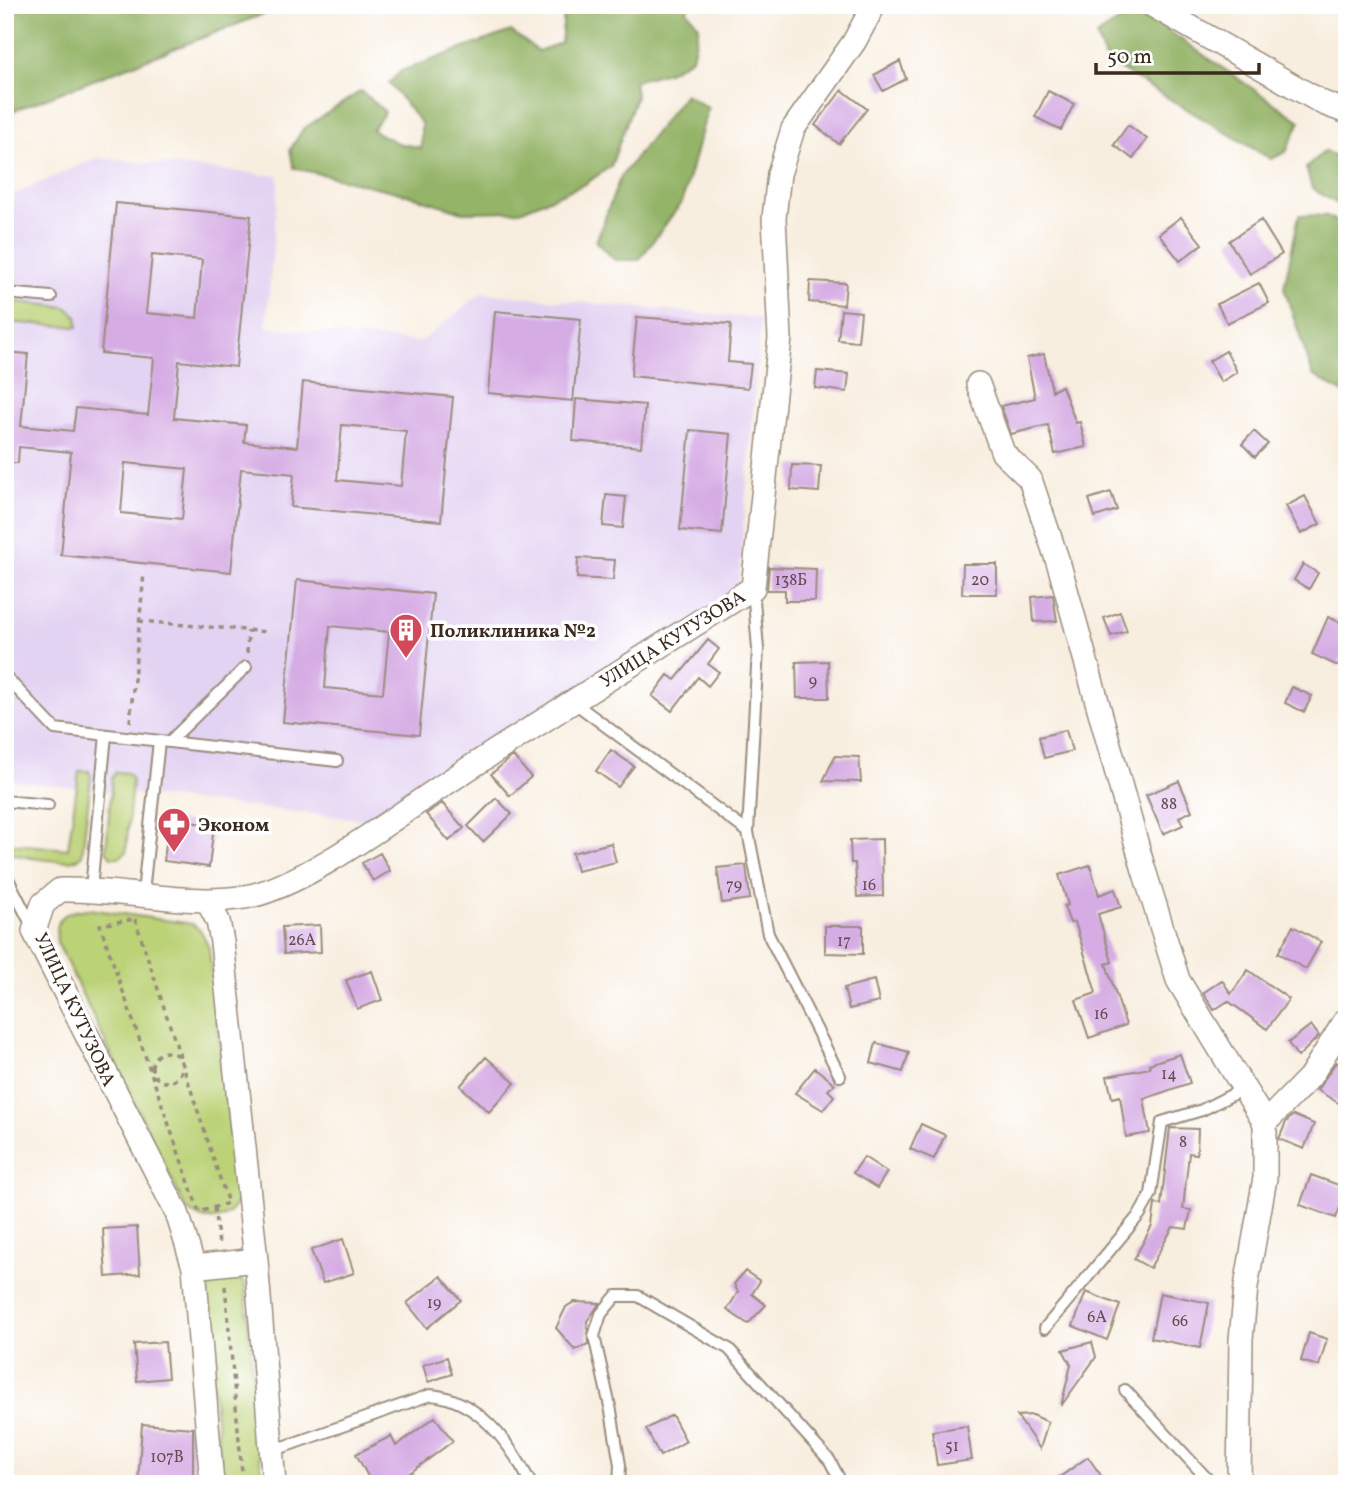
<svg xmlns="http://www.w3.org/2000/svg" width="1352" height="1489" font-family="Vollkorn,serif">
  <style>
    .built { fill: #e3d3f2 }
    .green { fill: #bbd277; stroke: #7b7e4a; stroke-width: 2 }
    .forest { fill: #94b468; stroke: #686f43; stroke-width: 2 }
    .building { fill: #d5ace4; fill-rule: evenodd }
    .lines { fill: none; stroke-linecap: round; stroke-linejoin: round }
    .service-casing { stroke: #9a8c7e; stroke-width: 14 }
    .minor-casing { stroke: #9a8c7e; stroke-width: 26 }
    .path { stroke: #9a8c7e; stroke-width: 3.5; stroke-dasharray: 5 5; stroke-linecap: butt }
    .service { stroke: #fff; stroke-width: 10 }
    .minor { stroke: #fff; stroke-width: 23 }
    .labels { text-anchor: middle; stroke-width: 7; stroke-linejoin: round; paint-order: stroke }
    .number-label { font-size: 16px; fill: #624a50 }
    .poi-label { font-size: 19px; font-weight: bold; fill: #3b2a1e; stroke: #fff; text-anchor: start }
    .street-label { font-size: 19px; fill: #3b2a1e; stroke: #fff }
  </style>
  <rect width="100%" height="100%" fill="#fff"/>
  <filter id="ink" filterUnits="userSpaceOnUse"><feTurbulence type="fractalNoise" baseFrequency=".0143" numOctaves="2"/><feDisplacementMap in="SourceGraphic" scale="14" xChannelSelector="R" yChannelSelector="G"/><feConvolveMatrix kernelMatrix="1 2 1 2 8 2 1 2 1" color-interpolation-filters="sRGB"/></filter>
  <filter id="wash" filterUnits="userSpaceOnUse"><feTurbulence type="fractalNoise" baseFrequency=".00686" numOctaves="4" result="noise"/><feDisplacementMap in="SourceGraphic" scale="28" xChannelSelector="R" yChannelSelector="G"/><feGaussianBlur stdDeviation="1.57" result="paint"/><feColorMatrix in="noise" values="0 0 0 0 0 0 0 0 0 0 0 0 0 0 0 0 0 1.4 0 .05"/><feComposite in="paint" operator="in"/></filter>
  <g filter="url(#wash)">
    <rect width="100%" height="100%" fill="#f8eedf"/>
    <path class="built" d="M97 158 279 176 266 327 420 342 482 293 761 319 738 590 378 821 5 780V198Z"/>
    <path class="green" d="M5 301 66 307 77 316 78 327 5 322Z
      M79 771H89L91 777 82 856C72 867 20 857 5 851V843L68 849Z
      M116 772 127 773 132 780 126 852 120 857H111L106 851 112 778Z
      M89 909 192 924 201 931 209 948 238 1200C226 1224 205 1224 186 1209L57 942C54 916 65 911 89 909Z
      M224 1276 238 1278 245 1284 262 1484H222L204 1287 209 1280Z"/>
    <path class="forest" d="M5 5H287L5 114Z
      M565 5H688L687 11 699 26 692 58 668 72 634 81 636 96 611 166 585 184 520 211 463 212 405 194 294 168 290 150 303 129 361 91 385 112 372 130 397 143 421 148V123L389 83 401 71 511 31 538 51 561 43Z
      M1131 14 1151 19 1300 121 1286 152 1271 159 1106 61 1096 36Z
      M685 94 708 108 682 202 639 260H615L596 242 620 178Z
      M1325 151 1347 163V210L1312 188 1306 168Z
      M1299 215 1327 216 1347 228V395L1313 375 1284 288Z"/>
    <g id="blocks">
      <path class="building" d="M900 61 906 79 883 91 874 75Z
        M842 90 867 109 839 144 815 125Z
        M1048 91 1074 104 1061 130 1035 117Z
        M1128 125 1147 139 1133 159 1114 145Z
        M116 203 251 216 236 367 179 361 174 418 246 425 244 442 297 447 303 382 453 397 441 521 291 507 294 474 241 469 231 572 61 555 71 452 19 447 18 463H5V352L28 354 21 426 73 431 76 408 148 415 154 358 101 353ZM152 255 202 260 197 318 146 313ZM342 425 406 431 401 486 337 480ZM125 463 187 469 182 519 121 513Z
        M1181 217 1202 244 1180 261 1159 234Z
        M1261 220 1282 254 1250 274 1229 241Z
        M810 281 846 283 844 305 809 302Z
        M1259 283 1269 303 1227 323 1217 304Z
        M841 310 861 312 858 342 838 340Z
        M495 311 581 319 573 401 488 393Z
        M637 317 731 324 728 362 751 364 748 388 631 376Z
        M1226 351 1237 372 1221 382 1209 361Z
        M1044 354 1052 391 1062 386 1076 423 1080 422 1086 447 1055 454 1048 425 1011 434 1001 406 1035 398 1027 358Z
        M817 371 849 374 847 392 815 388Z
        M576 399 645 405 641 447 573 441Z
        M690 430 731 434 722 534 680 530Z
        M1254 431 1268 444 1255 457 1242 444Z
        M792 465 821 466 819 492 791 490Z
        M1111 492 1117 510 1095 517 1089 499Z
        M606 495 626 497 623 528 603 526Z
        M1305 496 1320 524 1301 534 1286 506Z
        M578 558 615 560 613 580 577 578Z
        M963 564H997V594H962Z
        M1303 564 1318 573 1309 589 1294 580Z
        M769 567 816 569 815 601H785V590H767Z
        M297 580 433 594 419 735 283 722ZM330 626 389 632 383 693 325 688Z
        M1053 595 1057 621 1034 622 1032 597Z
        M1120 612 1127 631 1111 636 1104 618Z
        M1328 617 1347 625V646L1338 666 1312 654Z
        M708 640 719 649 708 664 719 672 708 686 698 677 672 711 652 696 668 675 675 680Z
        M828 661 829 698H797L796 662Z
        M1292 687 1312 696 1304 712 1285 703Z
        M1066 730 1072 751 1044 758 1039 737Z
        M611 750 634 766 618 787 596 771Z
        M513 756 531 777 510 796 491 774Z
        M835 756 859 757 861 782 823 781Z
        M1179 781 1192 811 1179 817 1183 825 1163 834 1146 795Z
        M496 798 512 814 483 842 468 826Z
        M442 803 464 828 449 841 426 814Z
        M169 820 214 825 209 867 164 861Z
        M882 839 883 896 857 897 855 863H851L850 840Z
        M611 843 616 862 577 871 572 853Z
        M380 853 390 871 373 881 362 863Z
        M746 865 750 899 722 903 717 868Z
        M1090 865 1099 895 1115 889 1121 907 1098 914 1112 962 1106 964 1126 1025 1089 1038 1076 1000 1096 993 1075 922 1070 923 1064 906 1068 905 1059 875Z
        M320 925 321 952 284 954 282 927Z
        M825 926H863V954L825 953Z
        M1293 926 1321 942 1306 969 1278 953Z
        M1248 970 1289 999 1267 1029 1228 1001 1214 1010 1203 993 1222 980 1231 994Z
        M372 971 382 1000 357 1009 346 980Z
        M874 980 879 1002 849 1009 844 988Z
        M1311 1025 1319 1036 1298 1057 1288 1043Z
        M876 1043 909 1052 903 1072 871 1063Z
        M1180 1054 1190 1083 1144 1099 1150 1133 1126 1137 1120 1096 1112 1098 1107 1076 1150 1068 1149 1064Z
        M486 1057 515 1083 489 1112 460 1086Z
        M1336 1062 1347 1069V1093L1340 1104 1317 1090Z
        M815 1068 835 1084 828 1090 834 1096 823 1110 795 1093Z
        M1293 1115 1314 1124 1304 1149 1279 1139 1286 1122Z
        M921 1124 945 1135 934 1159 910 1149Z
        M1170 1128 1198 1129 1197 1154 1189 1153 1183 1209 1191 1210 1187 1229 1173 1227 1150 1268 1134 1259 1152 1226 1155 1204 1161 1205Z
        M864 1157 887 1172 877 1188 853 1173Z
        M1311 1175 1347 1188 1336 1218 1300 1205Z
        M137 1227 140 1274 106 1277 103 1229Z
        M343 1239 354 1273 323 1283 311 1250Z
        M745 1271 760 1281 752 1294 766 1305 748 1324 727 1310 738 1292 734 1284Z
        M441 1276 461 1300 427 1328 407 1303Z
        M1086 1292 1120 1305 1107 1340 1073 1326Z
        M1160 1293 1209 1303 1200 1348 1151 1338Z
        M574 1302 600 1303 587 1321 588 1344 575 1350 556 1328 566 1307Z
        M1309 1333 1327 1339 1319 1366 1301 1361Z
        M165 1342 168 1378 137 1381 134 1344Z
        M1092 1342 1096 1357 1061 1406 1071 1365 1063 1350Z
        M447 1357 452 1374 428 1382 423 1365Z
        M672 1415 686 1441 660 1456 646 1429Z
        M1033 1415 1048 1422 1040 1449 1017 1416Z
        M435 1417 453 1441 410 1473 416 1484H372L356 1454 391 1436 396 1446Z
        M142 1424 193 1428V1484H138Z
        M967 1426 972 1460 937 1465 932 1431Z
        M1088 1457 1107 1484H1050Z"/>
    </g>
  </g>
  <g filter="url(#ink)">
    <use href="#blocks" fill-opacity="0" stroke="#9a8c7e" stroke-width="2"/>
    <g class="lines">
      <defs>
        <path id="service" d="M5 293 51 297
          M5 676 55 729 337 761
          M572 701 748 832 768 934 840 1076
          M169 742 246 667
          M5 801 48 805
          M748 832 758 649 753 588
          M5 873 33 928
          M91 889 106 735
          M143 893 159 741
          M1045 1328 1140 1214 1151 1194 1162 1122 1202 1110 1243 1089
          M1125 1390 1212 1484
          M272 1451 430 1395C477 1398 511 1444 531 1484
          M619 1484 620 1465 611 1411 594 1336 601 1314 616 1296H638L729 1349 830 1461 842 1484"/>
        <path id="minor" d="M1152 5 1323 103 1347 112
          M978 384 1003 453 1030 479 1060 568 1143 867 1178 980 1265 1123
          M207 900 218 921 222 942 256 1260 274 1484
          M194 1267 256 1260
          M212 1484 194 1267 177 1213 34 931 43 904 60 890C121 888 185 907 245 897 302 888 398 815 448 782 549 716 651 652 753 588L780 338 774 218 779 174 793 129 854 42 874 5
          M1239 1484 1241 1339 1246 1287 1265 1178V1123L1310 1077 1347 1018"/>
      </defs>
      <use href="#service" class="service-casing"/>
      <use href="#minor" class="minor-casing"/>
      <path class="path" d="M139 621 268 632
        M247 653 248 630
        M130 722 144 573
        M135 919 228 1203 199 1212 100 925Z
        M152 1067a15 15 0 1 1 30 0a15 15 0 1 1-30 0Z
        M214 1208 219 1244
        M225 1286 243 1484"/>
      <use href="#service" class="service"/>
      <use href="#minor" class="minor"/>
    </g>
  </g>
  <defs>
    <symbol id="building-pin" viewBox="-11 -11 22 30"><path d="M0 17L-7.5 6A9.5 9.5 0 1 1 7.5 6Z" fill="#d1495b" stroke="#fff"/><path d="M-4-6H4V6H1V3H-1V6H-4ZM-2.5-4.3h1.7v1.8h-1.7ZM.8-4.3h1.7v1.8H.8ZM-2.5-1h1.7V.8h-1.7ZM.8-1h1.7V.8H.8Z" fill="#fff"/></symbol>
    <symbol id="pharmacy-pin" viewBox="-11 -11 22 30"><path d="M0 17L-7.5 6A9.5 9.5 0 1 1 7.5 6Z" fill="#d1495b" stroke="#fff"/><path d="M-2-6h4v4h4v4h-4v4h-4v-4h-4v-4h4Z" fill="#fff"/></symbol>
  </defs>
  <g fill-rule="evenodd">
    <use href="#building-pin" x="387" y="611" width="38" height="52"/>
    <use href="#pharmacy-pin" x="155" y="805" width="38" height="52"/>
  </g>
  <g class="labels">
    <g class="number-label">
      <text x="791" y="585">138Б</text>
      <text x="980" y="585">20</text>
      <text x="813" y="686">9</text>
      <text x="1169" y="809">88</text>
      <text x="734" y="890">79</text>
      <text x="869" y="890">16</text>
      <text x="302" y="945">26А</text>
      <text x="844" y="946">17</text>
      <text x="1101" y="1019">16</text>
      <text x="1169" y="1079">14</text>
      <text x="1183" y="1147">8</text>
      <text x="434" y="1308">19</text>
      <text x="1097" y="1322">6А</text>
      <text x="1180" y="1326">66</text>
      <text x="952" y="1451">51</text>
      <text x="167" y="1462">107В</text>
    </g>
    <g class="poi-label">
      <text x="430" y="637">Поликлиника №2</text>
      <text x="198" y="831">Эконом</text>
    </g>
    <g class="street-label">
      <text transform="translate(672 638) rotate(-32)" y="7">УЛИЦА КУТУЗОВА</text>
      <text transform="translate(76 1009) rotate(65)" y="7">УЛИЦА КУТУЗОВА</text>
    </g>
  </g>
  <rect width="1352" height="1489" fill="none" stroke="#fff" stroke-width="28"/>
  <path d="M1096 63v10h163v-10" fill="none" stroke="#3b2a1e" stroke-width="3.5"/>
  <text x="1107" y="63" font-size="21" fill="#3b2a1e" stroke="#ffffff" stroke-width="5" paint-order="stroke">50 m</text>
</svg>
